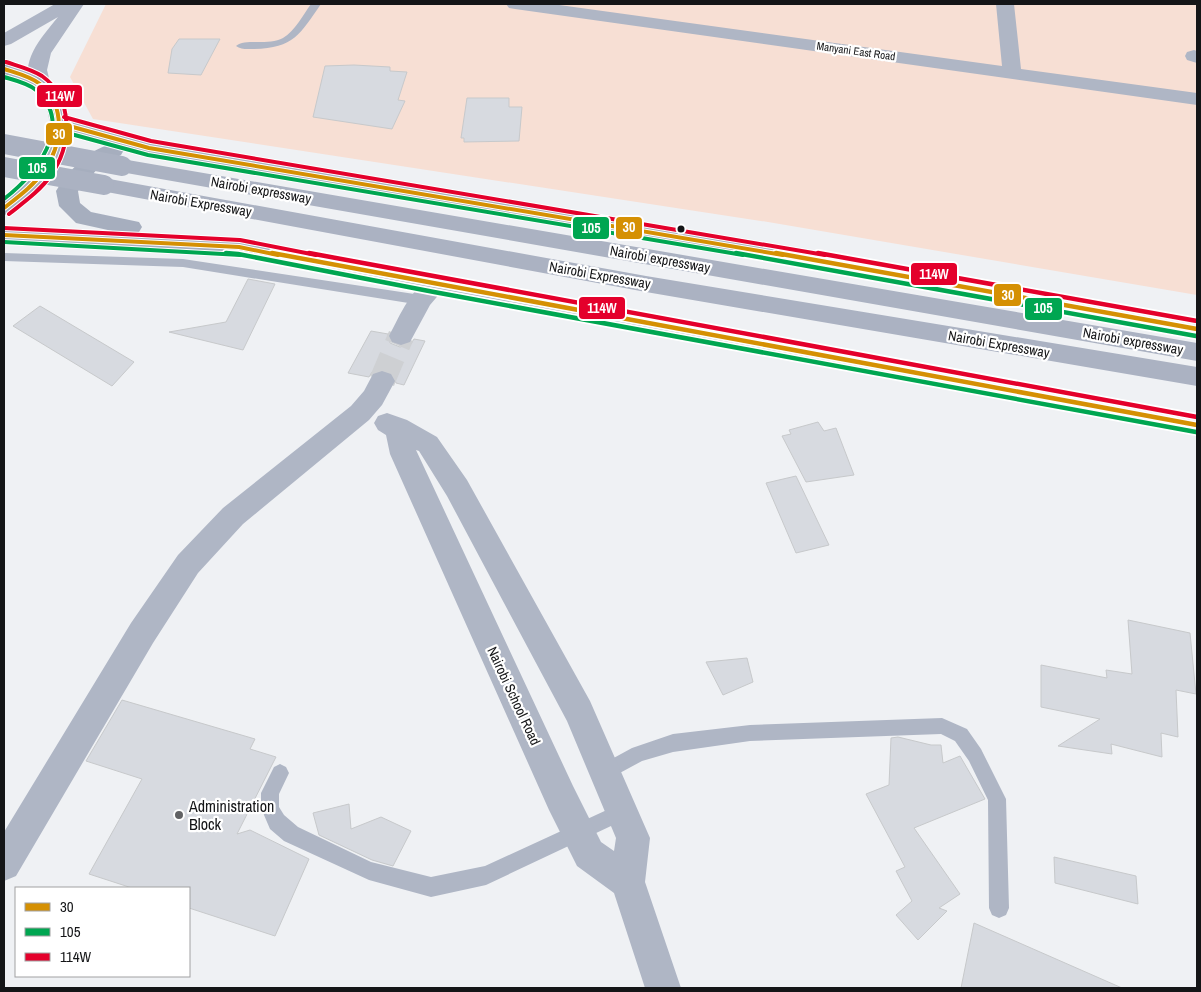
<svg xmlns="http://www.w3.org/2000/svg" width="1201" height="992" font-family="'Archivo Narrow',sans-serif">
  <style>
    .green { fill: #f7dfd4 }
    .building { fill: #d7dae0; stroke: #c7c9cb }
    .lines { fill: none; stroke-linecap: round; stroke-linejoin: round }
    .street-tunnel { stroke: #ced0d3; stroke-width: 26; stroke-dasharray: 26 13; stroke-linecap: butt }
    .lane { fill: #afb6c5; fill-rule: evenodd }
    .street { fill: #afb6c5; fill-rule: evenodd }
    .secondary { fill: #aeb5c5; fill-rule: evenodd }
    .primary { fill: #a6aebe; fill-rule: evenodd }
    .highway { fill: #abb2c2; fill-rule: evenodd }
    .highway-bridge { stroke: #abb2c2; stroke-width: 20 }
    .bus-1-far1-casing { stroke: #fff; stroke-width: 6 }
    .bus-1-casing { stroke: #fff; stroke-width: 8 }
    .bus-2-far1-casing { stroke: #fff; stroke-width: 6 }
    .bus-2-casing { stroke: #fff; stroke-width: 8 }
    .bus-3-far1-casing { stroke: #fff; stroke-width: 6 }
    .bus-3-casing { stroke: #fff; stroke-width: 8 }
    .bus-1-far1 { stroke: #d59003; stroke-width: 4 }
    .bus-1 { stroke: #d59003; stroke-width: 4.5 }
    .bus-2-far1 { stroke: #00a651; stroke-width: 4 }
    .bus-2 { stroke: #00a651; stroke-width: 4.5 }
    .bus-3-far1 { stroke: #e4002b; stroke-width: 4 }
    .bus-3 { stroke: #e4002b; stroke-width: 4.5 }
    .bus-dot { fill: #141517; stroke: #fff; stroke-width: 2 }
    .poi-dot { fill: #616264; stroke: #fff; stroke-width: 2 }
    .labels { text-anchor: middle; stroke-width: 4.5; stroke-linejoin: round; paint-order: stroke }
    .far-street-label { font-size: 11px; fill: #141517; stroke: #fff }
    .street-label { font-size: 14px; fill: #141517; stroke: #fff }
    .near-poi-label { font-size: 16px; fill: #141517; stroke: #fff; text-anchor: start }
    .line-badge { stroke: #fff; stroke-width: 2 }
    .badge-label { font-size: 14px; text-anchor: middle; font-weight: bold; fill: #fff }
  </style>
  <rect width="100%" height="100%" fill="#eff1f4"/>
  <path class="green" d="M106 4H1197V295L768 222 93 119 70 77Z"/>
  <path class="building" d="M179 39H220L201 75 168 73 172 49Z
    M354 65 390 67V71L407 72 398 100 405 101 392 129 313 117 325 66Z
    M467 98H509V107H522L519 141 464 142V138H461Z
    M248 279 275 284 243 350 169 332 226 322Z
    M40 306 134 362 112 386 13 326Z
    M371 331 388 334 390 343 400 347 411 344 414 339 425 341 404 385 396 383 393 373 383 369 372 372 369 377 348 373Z
    M818 422 824 431 836 428 854 475 806 482 782 436 791 434 789 430Z
    M796 476 829 545 796 553 766 483Z
    M1128 620 1190 633 1196 694 1176 690 1178 737 1161 733 1162 757 1111 744 1112 754 1058 746 1100 719 1041 707V665L1107 678 1106 670 1132 674Z
    M747 658 753 682 723 695 706 662Z
    M122 700 255 739 250 749 276 757 237 834 250 830 309 859 275 936 189 908V888H132L89 874 142 779 86 761Z
    M898 737 931 745H941L943 763 960 756 985 799 914 828 960 894 939 908 947 911 918 940 896 915 912 901 896 871 905 867 866 794 889 785 891 738Z
    M349 804 351 829 381 817 411 831 393 866 372 860 319 835 313 813Z
    M1054 857 1136 876 1138 904 1055 883Z
    M974 923 1122 988H961Z"/>
  <g class="lines">
    <path class="street-tunnel" d="M382 381 401 336"/>
    <path class="lane" d="M311 4H321C300 34 294 48 254 49 248 49 241 50 236 46 245 38 269 46 283 38 295 31 303 15 311 4Z
      M4 253 183 259 421 295 426 297 427 300 426 303 421 305 183 267 4 261Z
      M942 718 967 729 981 749 1006 799 1009 908 1006 915 999 918 992 915 989 908 988 800 969 761 955 741 941 734 750 741 673 752 642 761 605 781 599 778 596 772 599 766 632 748 673 734 750 725Z
      M280 764 286 767 289 773 279 794V807L284 815 298 827 371 862 431 877 485 866 622 803 628 806 631 812 628 818 486 885 431 897 369 880 284 841 270 829 261 808V793L274 767Z"/>
    <path class="street" d="M506 4H552L1002 66 996 4H1014L1021 69 1197 93V105L515 9 509 8Z
      M1194 50 1197 51V63L1187 60 1185 56 1187 52Z
      M435 277 443 279 447 285 430 305 410 342 401 345 392 342 389 336C400 316 412 284 435 277Z
      M382 371 391 374 395 381 382 405 369 420 243 524 198 573 153 643 16 876 4 881V832L131 623 178 555 223 508 351 406 364 391 373 374Z
      M387 413 407 420 437 437 467 480 590 701 650 838 645 882 681 988H645L614 893 577 866 549 810 390 454 386 435 378 430 374 423 378 416ZM416 450 419 451 447 496 567 721 616 838 614 851 601 842 573 786Z"/>
    <path class="secondary" d="M55 4H84L51 53 47 70 51 86 48 90 41 92 34 90C16 64 42 37 58 17L11 44 4 46V33Z"/>
    <path class="primary" d="M4 63C37 71 62 85 70 120L150 142 674 227 1197 320V338L674 243 149 154 123 147 124 150 121 155 100 166 78 191 80 203 91 212 139 222 142 227 139 232 133 234 239 239 435 277 1197 415V435L435 293 239 255 4 243V227L126 234 76 223 59 206 56 191C70 170 86 151 111 144L70 133C65 162 34 208 4 215V197C16 188 29 178 37 165 52 143 56 110 35 90 27 82 14 78 4 75Z"/>
    <path class="highway" d="M122 159 1197 343V361L115 171 111 166 115 161Z
      M104 178 646 276 1197 367V386L646 292 96 190 93 185 96 180Z"/>
    <path class="highway-bridge" d="M4 144 122 166
      M4 167 104 185"/>
    <defs>
      <path id="bus-1-far1" d="M4 69C16 73 30 76 40 84 67 106 62 145 44 171 33 186 18 197 4 208
        M62 124 149 148 783 255
        M4 235 239 247 278 255"/>
      <path id="bus-1" d="M272 253 1197 425
        M776 253 1197 329"/>
      <path id="bus-2-far1" d="M4 77C14 80 28 83 36 90 76 126 35 175 4 199
        M60 131 148 155 743 255
        M4 242 241 255"/>
      <path id="bus-2" d="M226 253 238 254 434 292 1196 432
        M736 253 1196 336"/>
      <path id="bus-3-far1" d="M6 62C18 66 31 69 42 76 74 99 72 145 51 175 40 191 24 202 9 214
        M64 117 151 141 825 255
        M4 228 240 240 316 255"/>
      <path id="bus-3" d="M309 253 1197 417
        M818 253 1197 321"/>
    </defs>
    <use href="#bus-1-far1" class="bus-1-far1-casing"/>
    <use href="#bus-1" class="bus-1-casing"/>
    <use href="#bus-2-far1" class="bus-2-far1-casing"/>
    <use href="#bus-2" class="bus-2-casing"/>
    <use href="#bus-3-far1" class="bus-3-far1-casing"/>
    <use href="#bus-3" class="bus-3-casing"/>
    <use href="#bus-1-far1" class="bus-1-far1"/>
    <use href="#bus-1" class="bus-1"/>
    <use href="#bus-2-far1" class="bus-2-far1"/>
    <use href="#bus-2" class="bus-2"/>
    <use href="#bus-3-far1" class="bus-3-far1"/>
    <use href="#bus-3" class="bus-3"/>
  </g>
  <circle class="bus-dot" cx="681" cy="229" r="4.5"/>
  <circle class="poi-dot" cx="179" cy="815" r="5"/>
  <g class="labels">
    <g class="far-street-label">
      <text transform="translate(856 51) rotate(8)" y="4">Manyani East Road</text>
    </g>
    <g class="street-label">
      <text transform="translate(261 190) rotate(10)" y="5">Nairobi expressway</text>
      <text transform="translate(201 203) rotate(10)" y="5">Nairobi Expressway</text>
      <text transform="translate(660 259) rotate(10)" y="5">Nairobi expressway</text>
      <text transform="translate(600 275) rotate(10)" y="5">Nairobi Expressway</text>
      <text transform="translate(1133 341) rotate(10)" y="5">Nairobi expressway</text>
      <text transform="translate(999 344) rotate(10)" y="5">Nairobi Expressway</text>
      <text transform="translate(514 696) rotate(65)" y="5">Nairobi School Road</text>
    </g>
    <g class="near-poi-label">
      <text x="189" y="812">Administration<tspan x="189" dy="18">Block</tspan></text>
    </g>
  </g>
  <g class="line-badge">
    <rect x="36" y="84" width="47" height="24" rx="5" fill="#e4002b"/>
    <rect x="45" y="122" width="28" height="24" rx="5" fill="#d59003"/>
    <rect x="18" y="156" width="38" height="24" rx="5" fill="#00a651"/>
    <rect x="615" y="216" width="28" height="24" rx="5" fill="#d59003"/>
    <rect x="572" y="216" width="38" height="24" rx="5" fill="#00a651"/>
    <rect x="910" y="262" width="48" height="24" rx="5" fill="#e4002b"/>
    <rect x="993" y="283" width="29" height="24" rx="5" fill="#d59003"/>
    <rect x="578" y="296" width="48" height="24" rx="5" fill="#e4002b"/>
    <rect x="1024" y="297" width="39" height="24" rx="5" fill="#00a651"/>
  </g>
  <g class="badge-label">
    <text x="60" y="101">114W</text>
    <text x="59" y="139">30</text>
    <text x="37" y="173">105</text>
    <text x="629" y="232">30</text>
    <text x="591" y="233">105</text>
    <text x="934" y="279">114W</text>
    <text x="1008" y="300">30</text>
    <text x="602" y="313">114W</text>
    <text x="1043" y="313">105</text>
  </g>
  <rect width="1201" height="992" fill="none" stroke="#141517" stroke-width="10"/>
  <rect x="15" y="887" width="175" height="90" fill="#ffffff" stroke="#a1a1a2"/>
  <rect x="25" y="903" width="25" height="8" fill="#d59003" stroke="#a1a1a2"/>
  <text x="60" y="912" font-size="15" fill="#141517">30</text>
  <rect x="25" y="928" width="25" height="8" fill="#00a651" stroke="#a1a1a2"/>
  <text x="60" y="937" font-size="15" fill="#141517">105</text>
  <rect x="25" y="953" width="25" height="8" fill="#e4002b" stroke="#a1a1a2"/>
  <text x="60" y="962" font-size="15" fill="#141517">114W</text>
</svg>
